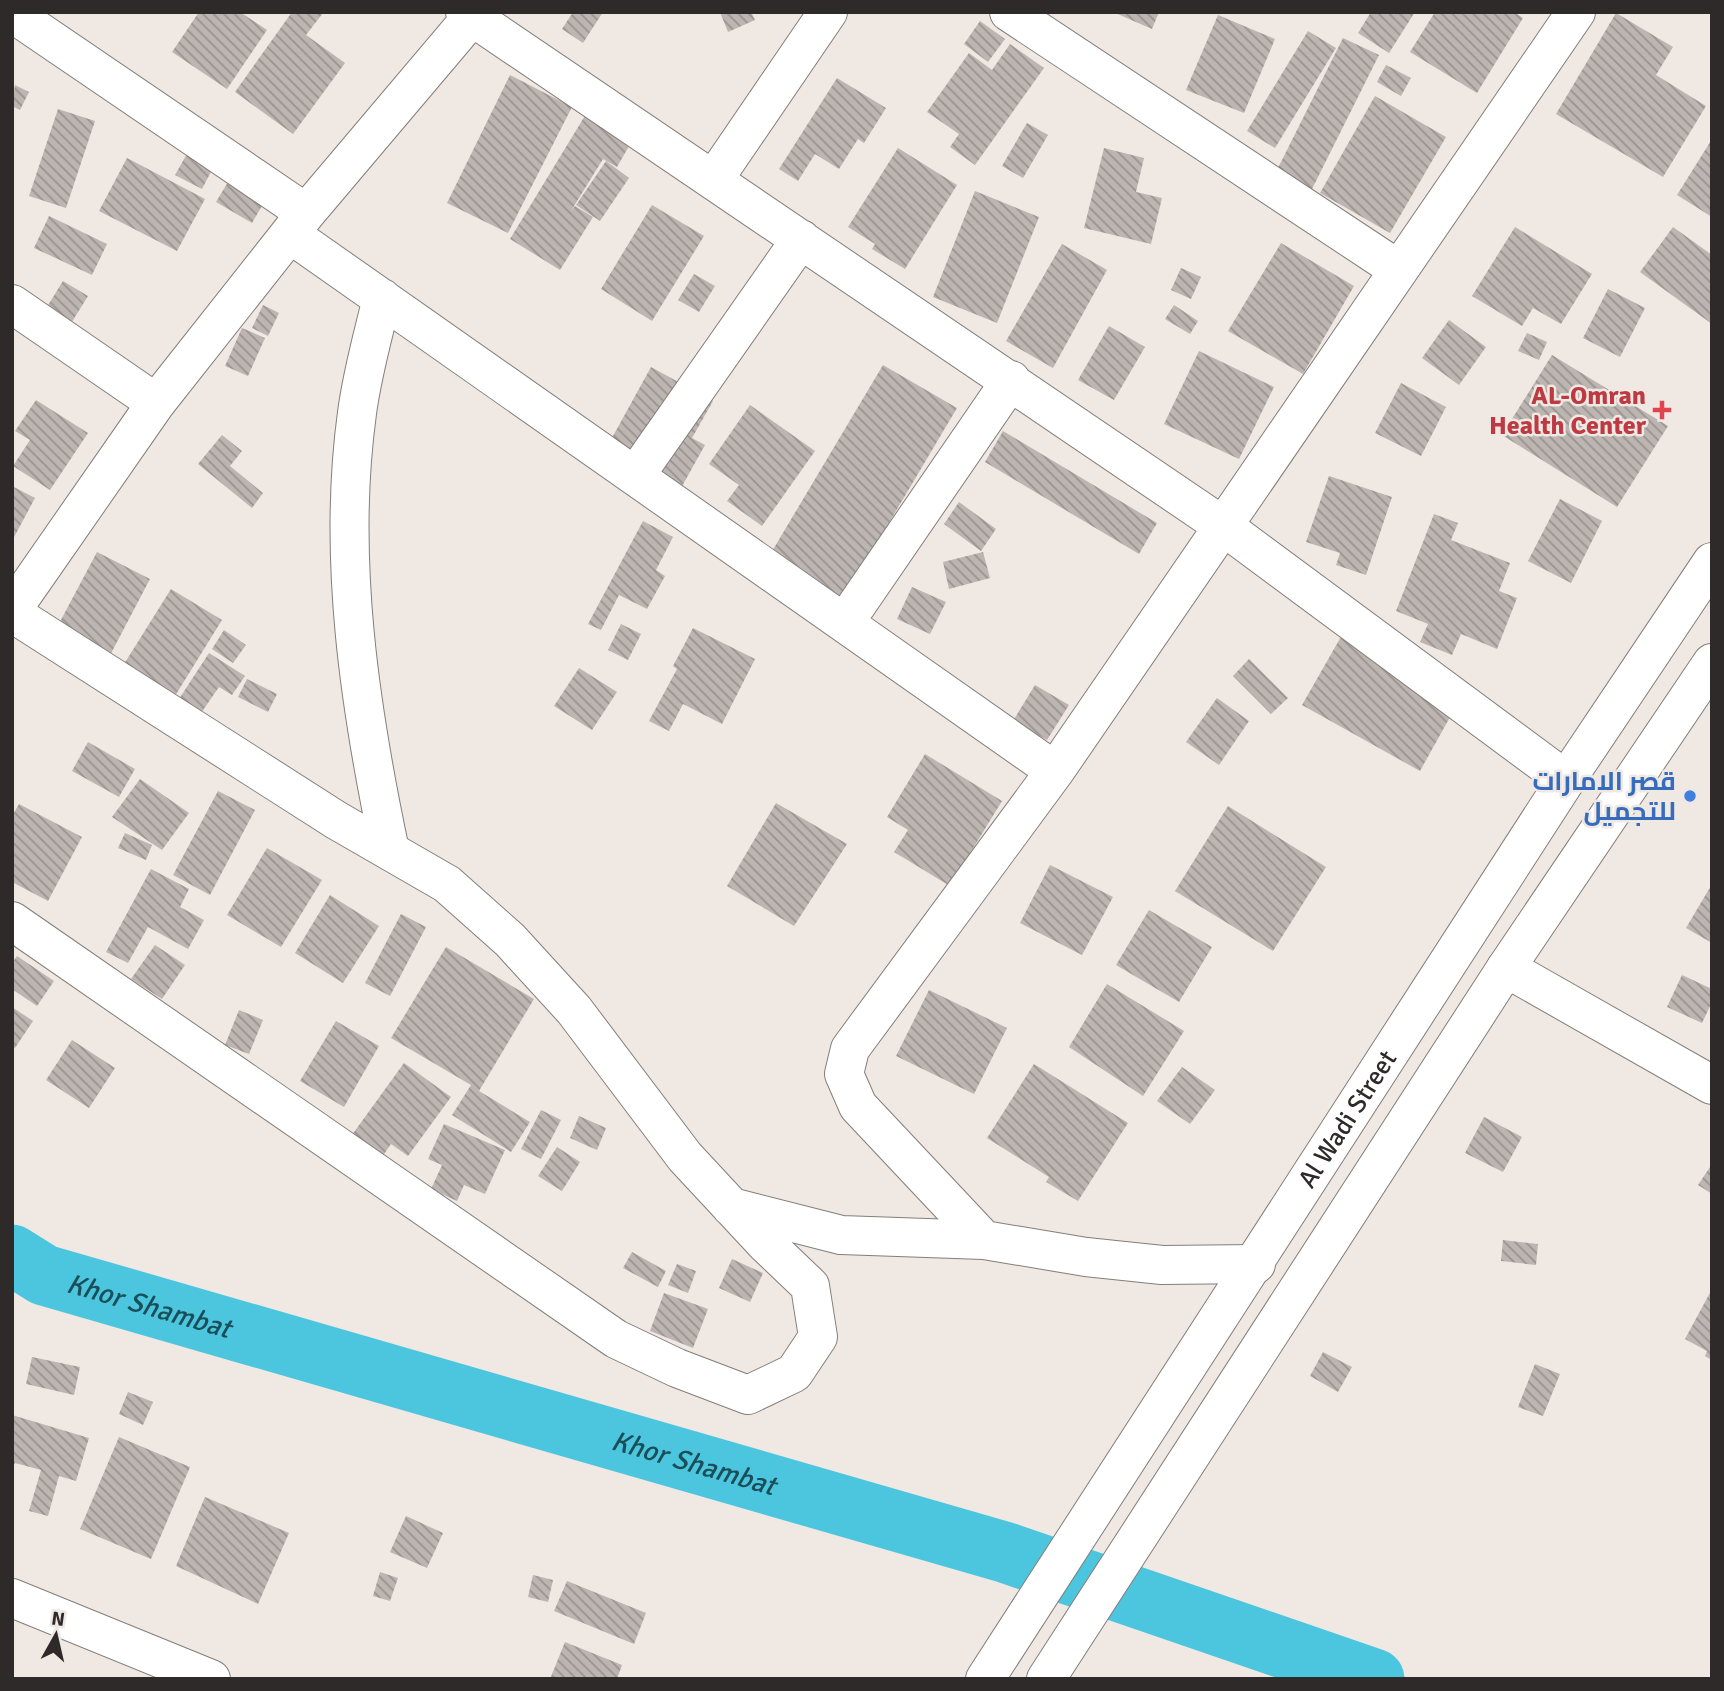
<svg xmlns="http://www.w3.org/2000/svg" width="1724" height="1691" font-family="Signika,Cairo,sans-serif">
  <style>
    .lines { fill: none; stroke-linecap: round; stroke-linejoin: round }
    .river { stroke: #4bc6de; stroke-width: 61 }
    .building { fill: url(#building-back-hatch) }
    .minor-casing { stroke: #847e7a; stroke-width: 40 }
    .major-casing { stroke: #847e7a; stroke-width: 40 }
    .minor { stroke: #fff; stroke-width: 38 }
    .major { stroke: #fff; stroke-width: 38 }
    .health-dot { fill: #e0444e; stroke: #efe8e3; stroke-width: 2.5 }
    .shop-dot { fill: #3f7fe0; stroke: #efe8e3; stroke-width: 2.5 }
    .labels { text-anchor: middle; stroke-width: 5; stroke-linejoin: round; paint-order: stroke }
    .health-label { font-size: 26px; font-weight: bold; fill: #be3a42; stroke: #efe8e3; text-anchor: end }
    .shop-label { font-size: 26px; font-weight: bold; fill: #366cbe; stroke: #efe8e3; text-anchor: end }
    .street-label { font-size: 26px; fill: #2d2a29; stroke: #efe8e3 }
    .water-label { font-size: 28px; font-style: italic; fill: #1a4e58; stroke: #efe8e3 }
  </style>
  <defs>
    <pattern id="building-back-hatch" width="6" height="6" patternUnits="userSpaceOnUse" patternTransform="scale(1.75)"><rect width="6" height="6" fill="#bcb5b1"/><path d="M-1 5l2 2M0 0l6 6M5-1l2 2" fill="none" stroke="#999390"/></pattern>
  </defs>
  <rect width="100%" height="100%" fill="#efe8e3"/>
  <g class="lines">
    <path class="river" id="s1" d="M12 1255 44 1275 1004 1552 1374 1679"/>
  </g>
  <path class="building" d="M199 12H240L267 30 227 89 172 52Z
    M292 12 323 13 306 35 345 63 293 134 235 92Z
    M573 12H603L583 43 562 29Z
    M720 12H751L755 20 728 32Z
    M1113 12H1159L1152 29Z
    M1371 12H1415L1389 53 1358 33Z
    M1435 12H1514L1523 18 1477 93 1410 52Z
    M1616 13 1673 47 1656 75 1706 106 1663 177 1556 114Z
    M1218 15 1275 39 1244 113 1186 90Z
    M980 21 1005 39 988 62 964 44Z
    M1308 31 1336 48 1275 148 1247 131Z
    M1343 38 1379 55 1308 197 1272 180Z
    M1010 44 1044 68 975 165 950 147 959 134 927 112 969 53 992 70Z
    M1386 65 1411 78 1401 96 1377 82Z
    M510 75 572 107 508 233 447 203Z
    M837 78 886 108 864 143 858 139 839 169 815 154 798 181 779 169Z
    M15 85 29 92 20 110 12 106Z
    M1375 96 1446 137 1390 233 1320 193Z
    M58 109 95 121 66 208 29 196Z
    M586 114 632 141 617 167 603 159 571 211 575 206 593 217 560 270 510 239Z
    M1027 123 1048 135 1023 178 1002 166Z
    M1712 139V217L1677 195Z
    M898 148 957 185 905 269 872 249 875 244 848 227Z
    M1104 148 1144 158 1136 192 1162 198 1151 244 1084 228Z
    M188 152 214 166 202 189 175 175Z
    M127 158 205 199 177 251 99 211Z
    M606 161 629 178 600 221 576 205Z
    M234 172 269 194 252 223 216 202Z
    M975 191 1039 217 997 323 933 297Z
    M652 205 704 236 652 321 601 289Z
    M49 216 107 244 92 275 34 248Z
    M1515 227 1592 274 1561 324 1533 308 1522 326 1472 296Z
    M1673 227 1712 255V324L1640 272Z
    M1281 243 1354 286 1303 374 1228 331Z
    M1062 244 1107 270 1053 368 1006 341Z
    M1181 268 1201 277 1191 299 1171 290Z
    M694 274 715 286 699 312 678 300Z
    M63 281 88 296 70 325 45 310Z
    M1608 289 1645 308 1620 357 1583 338Z
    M263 305 279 313 268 336 252 328Z
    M1174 305 1198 321 1190 334 1165 319Z
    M1449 320 1486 347 1459 385 1422 358Z
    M1109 326 1145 347 1114 400 1078 380Z
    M242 328 265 338 248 376 225 366Z
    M1527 333 1547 342 1539 360 1518 351Z
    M1199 351 1274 387 1239 459 1164 424Z
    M1552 355 1668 426 1617 507 1502 435Z
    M883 365 957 408 842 602 768 558Z
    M651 367 713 401 692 438 705 445 676 497 602 456Z
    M1401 383 1446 407 1421 456 1375 433Z
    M36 400 88 433 50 490 13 466 30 440 15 431Z
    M750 405 815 451 762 526 727 501 739 485 709 464Z
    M1003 431 1157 523 1139 554 985 462Z
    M222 435 242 451 230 466 263 493 252 508 198 464Z
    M1329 476 1392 497 1366 575 1336 565 1340 553 1306 542Z
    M12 486 35 498 12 541Z
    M1560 499 1602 521 1571 583 1528 561Z
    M959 502 996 529 981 551 944 524Z
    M1434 514 1458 523 1451 540 1510 563 1499 591 1517 598 1497 649 1461 634 1452 655 1420 642 1428 624 1396 611Z
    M643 521 673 537 656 570 665 576 647 609 619 595 601 630 588 624Z
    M97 552 150 579 107 661 54 633Z
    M983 552 990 578 949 589 943 562Z
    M912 587 946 602 930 634 897 619Z
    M171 589 222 620 170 704 119 672Z
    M621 624 641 634 628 660 608 650Z
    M693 628 755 659 722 724 683 704 669 731 649 721 677 669 673 666Z
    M224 630 246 645 233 663 212 649Z
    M1342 635 1459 701 1420 771 1302 705Z
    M209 653 245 676 232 695 219 687 199 716 177 702Z
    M1249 659 1288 698 1271 714 1233 676Z
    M579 668 617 692 592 730 554 706Z
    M247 679 277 694 268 712 238 697Z
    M1035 685 1069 705 1047 740 1013 721Z
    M1217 698 1249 721 1219 765 1186 742Z
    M88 742 135 769 119 797 72 771Z
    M925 754 1002 801 950 886 894 852 908 830 887 817Z
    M140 779 189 813 162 850 112 817Z
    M218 791 255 810 210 895 173 875Z
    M776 803 847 844 794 926 727 886Z
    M19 804 82 837 48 901 12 882V816Z
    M1228 806 1326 867 1273 951 1175 891Z
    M125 833 152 845 146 860 118 848Z
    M267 848 322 880 281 947 227 915Z
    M1050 865 1113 897 1082 955 1020 923Z
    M151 869 189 889 180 907 204 920 188 949 148 927 128 963 106 952Z
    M1712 884V943L1686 928Z
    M330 895 379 926 343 983 295 953Z
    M1149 910 1212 947 1179 1002 1116 965Z
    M401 914 426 927 390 996 365 983Z
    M155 945 185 965 162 999 131 979Z
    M446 947 534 999 479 1091 530 1122 511 1152 452 1115 471 1085 391 1038Z
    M17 956 54 981 37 1006 12 989V963Z
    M1682 975 1712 989V1002L1702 1023 1667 1007Z
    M1107 984 1184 1031 1143 1096 1069 1047Z
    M929 990 1007 1028 974 1094 896 1056Z
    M12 1007 33 1021 15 1048 12 1046Z
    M239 1010 263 1020 249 1054 225 1045Z
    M336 1021 379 1046 344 1107 300 1081Z
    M72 1040 115 1068 89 1108 46 1080Z
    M404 1063 451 1097 408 1156 391 1144 380 1160 349 1139Z
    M1034 1064 1128 1123 1078 1201 1046 1182 1049 1177 987 1138Z
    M1182 1067 1215 1090 1190 1124 1157 1101Z
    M541 1110 561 1120 541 1159 521 1149Z
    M579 1116 606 1128 597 1150 570 1138Z
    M1484 1117 1522 1137 1503 1172 1465 1153Z
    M444 1124 505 1150 485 1194 464 1185 457 1201 431 1189 442 1165 428 1159Z
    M557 1147 580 1162 562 1191 538 1176Z
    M1712 1164V1194L1698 1185Z
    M1503 1240 1538 1244 1536 1265 1501 1261Z
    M632 1252 666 1271 658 1287 623 1268Z
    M732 1259 763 1273 750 1302 719 1288Z
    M677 1264 696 1271 688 1293 668 1285Z
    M1712 1289V1360L1705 1356 1707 1351 1685 1339Z
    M664 1293 708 1309 693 1348 650 1331Z
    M1323 1352 1352 1367 1338 1392 1310 1376Z
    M32 1357 80 1367 74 1395 26 1384Z
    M1535 1364 1560 1374 1543 1416 1518 1407Z
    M128 1392 153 1402 143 1425 119 1414Z
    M12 1415 89 1438 76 1481 59 1476 48 1516 29 1511 41 1470 15 1463 12 1468Z
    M119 1437 190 1467 151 1559 80 1529Z
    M205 1497 289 1533 258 1604 176 1566Z
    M406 1516 443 1533 427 1568 390 1552Z
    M380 1572 398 1578 390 1601 373 1596Z
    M533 1575 553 1580 548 1602 528 1597Z
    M567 1581 646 1613 634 1644 554 1611Z
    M565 1642 622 1665 617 1679H550Z"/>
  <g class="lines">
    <defs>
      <path id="minor" d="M465 12 1223 526 1566 780
        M1009 12 1399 270
        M12 13 306 213
        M714 179 828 12
        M290 234 1055 771
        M382 298C373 336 362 374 357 413 337 558 360 709 390 851
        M12 304 156 403
        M635 476 801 239
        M12 610 156 403 306 213 476 12
        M12 613 336 820 447 884 510 940 574 1010 685 1157 766 1244 810 1286 818 1337 794 1373 748 1395 677 1368 616 1339 12 921
        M845 622 1011 380
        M1506 968 1712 1085
        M731 1207 841 1235 984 1240 1086 1257 1162 1265 1256 1264
        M984 1240 858 1106 844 1074 850 1049 1055 771 1576 12
        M12 1598 211 1679"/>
      <g id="major">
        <path id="s2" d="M985 1679 1566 780 1712 562"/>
        <path d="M1046 1679 1506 968 1712 663"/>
      </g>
    </defs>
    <use href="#minor" class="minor-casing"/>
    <use href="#major" class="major-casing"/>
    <use href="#minor" class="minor"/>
    <use href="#major" class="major"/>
  </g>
  <path class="health-dot" d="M1658.5 399.5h7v7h7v7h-7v7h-7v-7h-7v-7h7z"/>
  <circle class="shop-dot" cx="1690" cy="796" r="7"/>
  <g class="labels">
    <g class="health-label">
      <text x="1646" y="404">AL-Omran<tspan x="1646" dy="30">Health Center</tspan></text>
    </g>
    <g class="shop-label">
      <text x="1676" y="790">قصر الامارات<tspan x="1676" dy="30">للتجميل</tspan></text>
    </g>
    <g class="street-label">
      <text dy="9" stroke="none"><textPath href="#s2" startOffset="667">Al Wadi Street</textPath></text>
    </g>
    <g class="water-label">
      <text dy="10" stroke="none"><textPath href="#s1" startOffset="147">Khor Shambat</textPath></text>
      <text dy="10" stroke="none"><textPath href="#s1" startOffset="714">Khor Shambat</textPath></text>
    </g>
  </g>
  <rect width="1724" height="1691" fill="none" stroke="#2d2a29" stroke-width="28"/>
  <g transform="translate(56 1635) rotate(8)" stroke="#efe8e3" stroke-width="5" paint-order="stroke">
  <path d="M0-5L12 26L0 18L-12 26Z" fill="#2d2a29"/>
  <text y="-10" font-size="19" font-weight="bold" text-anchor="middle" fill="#2d2a29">N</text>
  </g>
</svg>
